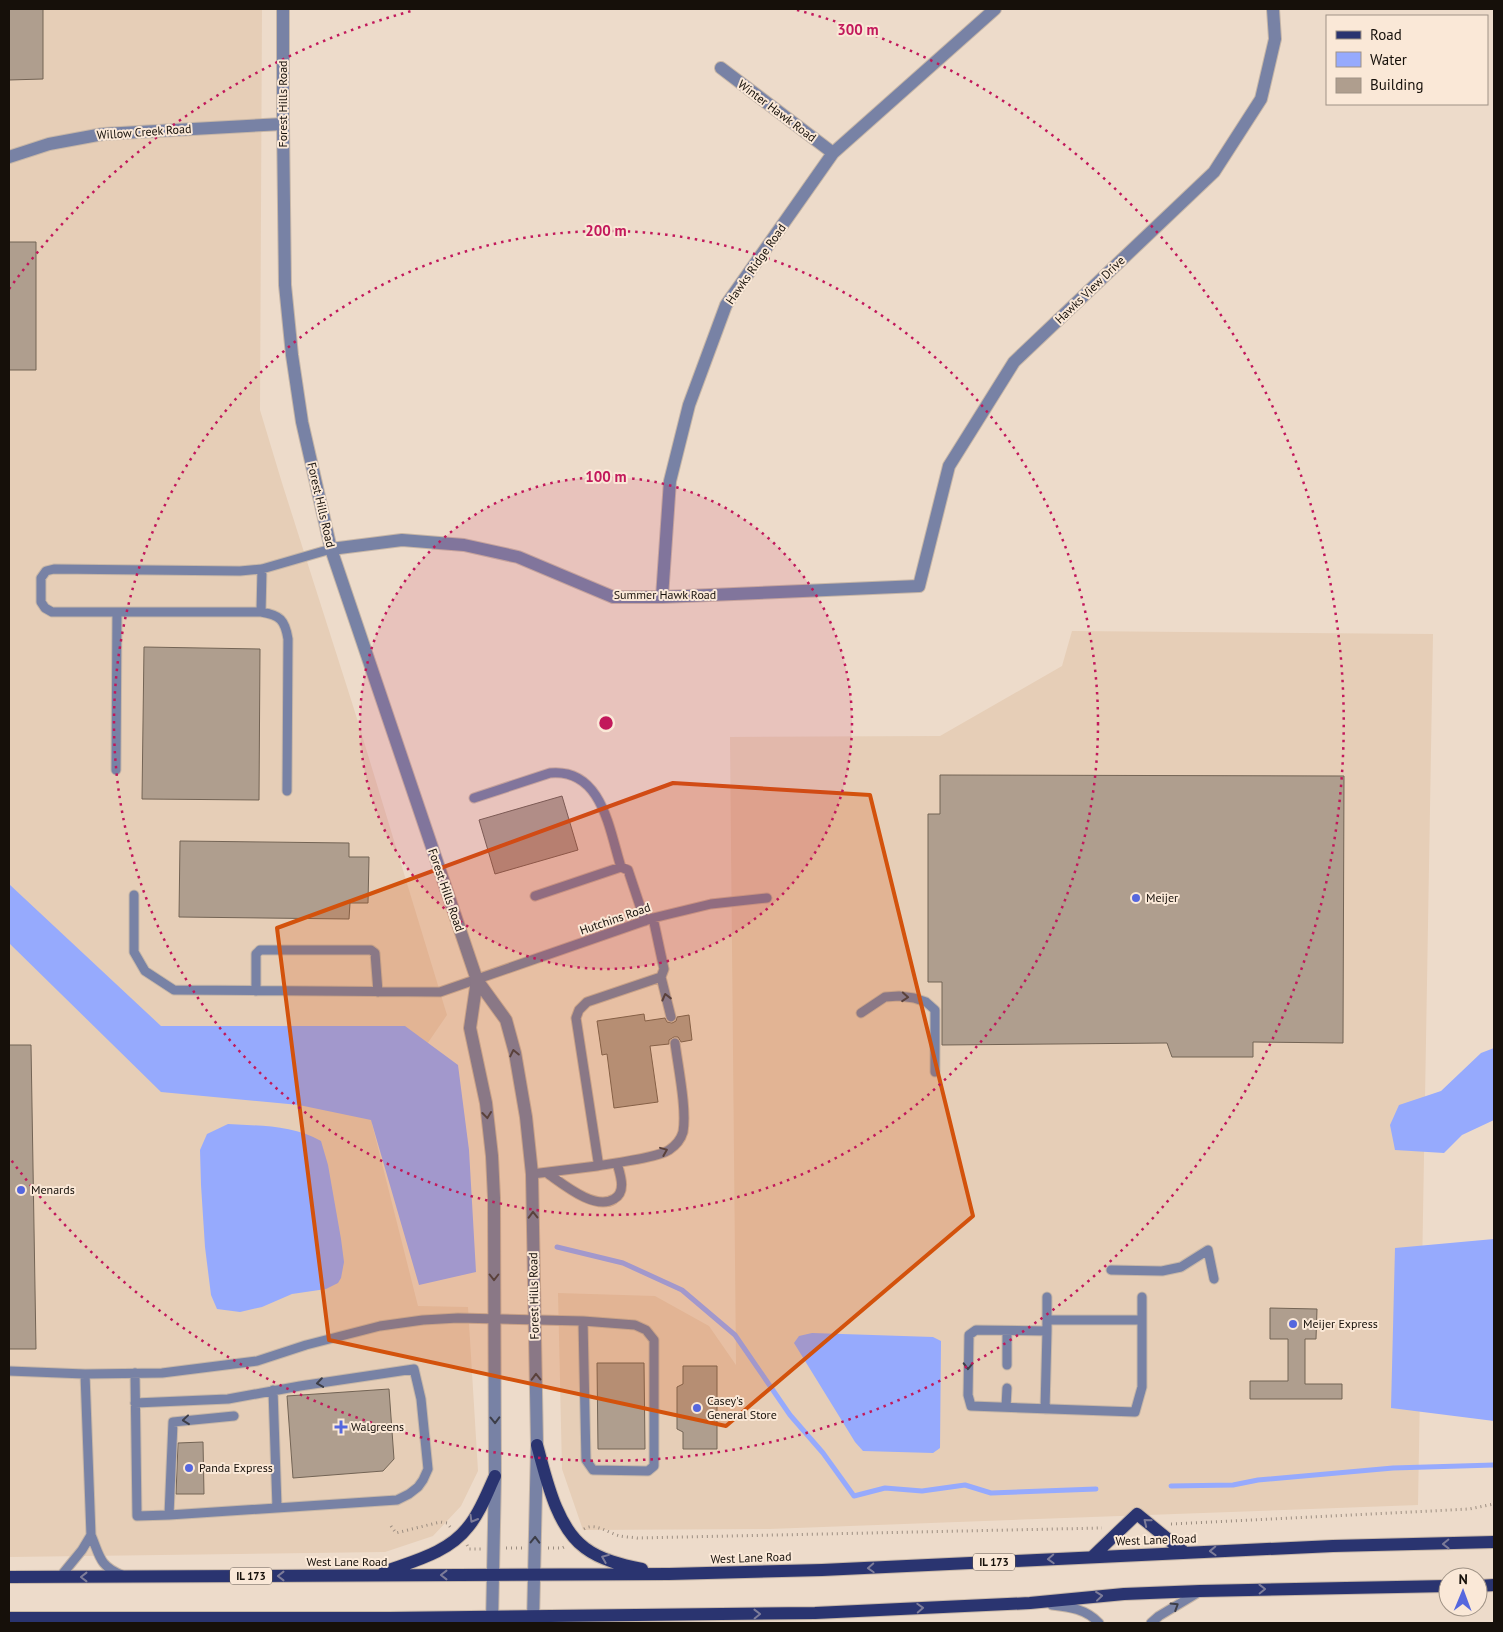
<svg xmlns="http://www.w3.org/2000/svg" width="1503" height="1632" font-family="'PT Sans',sans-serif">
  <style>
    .built { fill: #e6ceb7 }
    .water { fill: #96aafd }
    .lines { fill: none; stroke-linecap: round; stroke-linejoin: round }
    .stream { stroke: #96aafd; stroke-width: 5 }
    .building { fill: #af9e8e; stroke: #736455 }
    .service-casing { stroke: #c6b6a7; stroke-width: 11 }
    .minor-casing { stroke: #c6b6a7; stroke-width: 14 }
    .tertiary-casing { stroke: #c6b6a7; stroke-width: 14 }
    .primary-casing { stroke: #c6b6a7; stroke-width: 14 }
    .path { stroke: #9b8d80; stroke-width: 3; stroke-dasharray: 1 4; stroke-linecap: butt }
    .service { stroke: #7882a5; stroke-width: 9 }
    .minor { stroke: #7882a5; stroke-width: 12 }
    .tertiary { stroke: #7882a5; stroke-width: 12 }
    .primary { stroke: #2a3470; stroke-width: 12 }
    .oneway { stroke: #3d3e48 }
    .oneway2 { stroke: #7d7c99 }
    .marked { fill: #d3520c; fill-opacity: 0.2; stroke: #d3520c; stroke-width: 4; stroke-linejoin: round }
    .ring { fill: none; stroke: #c2185b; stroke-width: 2.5; stroke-dasharray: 2.5 5 }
    .poi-dot { fill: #5567de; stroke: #fae8d7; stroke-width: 2 }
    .labels { text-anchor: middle; stroke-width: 4; stroke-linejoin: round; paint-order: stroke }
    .shield { fill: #fae8d7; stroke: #5a5148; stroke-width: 1 }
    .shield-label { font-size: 11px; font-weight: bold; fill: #16100a }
    .street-label { font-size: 12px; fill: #16100a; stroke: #fae8d7 }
    .poi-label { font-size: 12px; fill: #16100a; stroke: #fae8d7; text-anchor: start }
    .centre { fill: #c2185b; stroke: #fae8d7; stroke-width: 2.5 }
    .ring-label { font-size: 15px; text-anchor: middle; font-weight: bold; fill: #c2185b; stroke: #fae8d7; stroke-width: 4; stroke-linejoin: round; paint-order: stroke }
  </style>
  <rect width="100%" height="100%" fill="#eddbca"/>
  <path class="built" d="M9 9H262L260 410 282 483 354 709 447 1015 372 1124 418 1306 468 1307 478 1471 461 1506 433 1536 385 1552 9 1557Z
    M1072 631 1433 634 1418 1505 769 1529 583 1530 562 1469 558 1293 655 1296 709 1326 736 1365 730 737 940 736 1062 666Z"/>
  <path class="water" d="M9 884 161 1026H405L458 1065 469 1150 476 1272 419 1285 371 1120 299 1105 161 1092 9 943Z
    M1494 1048V1120L1462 1135 1444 1153 1395 1150 1390 1125 1399 1105 1441 1091 1481 1053Z
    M228 1124C260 1126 293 1125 321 1141L328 1165 341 1239 344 1262 341 1278 338 1283 326 1289 292 1294 262 1307 240 1312 217 1309 211 1295 205 1247 201 1185 200 1150 207 1134Z
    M1494 1239V1421L1391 1408 1395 1248Z
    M812 1333 933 1337 941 1341 940 1448 933 1453 863 1451 855 1442 794 1343 799 1336Z"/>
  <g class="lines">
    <path class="stream" d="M557 1247 623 1263 682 1290 735 1335 790 1415 823 1453 854 1496 885 1488 922 1491 965 1485 991 1493 1096 1489
      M1171 1486 1233 1485 1258 1480 1393 1468 1494 1465"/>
  </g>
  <path class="building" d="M9 9H43V79L9 80Z
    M9 242H36V370H9Z
    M144 647 260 649 259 800 142 799Z
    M940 775 1344 776 1343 1043 1253 1042V1057H1172L1167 1043 942 1045V982H928V814H940Z
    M562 796 578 850 495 874 479 820Z
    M180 841 349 843V857H369L368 903H350L349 919 179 917Z
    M644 1014 645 1021 665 1018 667 1022 672 1023 676 1021 677 1017 689 1015 692 1040 681 1042 678 1037H674L669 1040V1044L650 1046 658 1102 614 1108 607 1054 602 1055 597 1021Z
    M9 1045H31L36 1349H9Z
    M1270 1308 1317 1309 1316 1339H1305V1384H1342V1399H1250V1381H1288V1339H1270Z
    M597 1363H644L645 1449H598Z
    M683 1366H717V1449H683V1432L677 1429V1387L683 1384Z
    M389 1389 394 1459 383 1471 293 1478 287 1396Z
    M203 1442 204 1494H176L178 1443Z"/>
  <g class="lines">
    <defs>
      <path id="service" d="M262 569 261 612C280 615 285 620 288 639L287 791
        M261 612H52L45 608 41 602V578L46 571 54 569 240 571 262 569 331 549
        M116 770 117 612
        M474 798 550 773C602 768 609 829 621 867
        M134 895V952L145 971 174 990 440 992 653 918 711 904 767 898
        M535 896 621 867 628 870 645 921
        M661 977 671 1017
        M256 991V954L260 950H371L375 953 378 992
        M861 1013 885 997 899 996 914 998 926 1002 935 1010V1072
        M597 1166C614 1163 657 1158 669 1150 675 1146 681 1139 683 1132 687 1109 678 1067 675 1043
        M547 1173C563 1184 595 1211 614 1199 627 1192 620 1174 617 1163
        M532 1174 597 1166 598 1161 576 1018 579 1010 587 1002 661 977 664 969 653 918
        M1111 1270 1162 1271 1181 1267 1208 1250 1214 1279
        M1047 1297V1331L976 1330 969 1335 968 1395 971 1406 1135 1412 1142 1387V1297
        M1047 1320H1142
        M1007 1365V1331
        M9 1371 85 1374 162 1373 257 1361 306 1345 380 1326 423 1320 458 1318 583 1321 635 1325 646 1330 654 1340V1466L648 1471 593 1470 586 1460 583 1321
        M135 1373 137 1516 169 1515 397 1500 409 1494 418 1487 423 1480 428 1469 421 1399 414 1369 300 1386 228 1399 135 1403
        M85 1374 91 1535C100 1556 99 1566 122 1575
        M273 1390 277 1507
        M1006 1407 1007 1388
        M1045 1409 1047 1331
        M169 1515 173 1422 234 1416
        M60 1577 82 1550 91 1535
        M1052 1605C1070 1607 1086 1609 1099 1623
        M1151 1623 1159 1616 1199 1592"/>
      <path id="minor" d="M721 68 833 153
        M9 157 49 144 103 134 283 124
        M331 549 402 540 464 545 518 557 613 597H662L919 586 949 466 1014 362 1214 172 1261 99 1275 39 1273 9
        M662 597 670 481 689 405 726 305 833 153 995 9"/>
      <path id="tertiary" d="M283 9V124L285 285 292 355 302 422 331 549 477 980 506 1020 515 1053 526 1117 532 1174 537 1445 533 1623
        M477 980 470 1028 486 1103 492 1156 494 1198 495 1476 492 1623"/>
      <path id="primary" d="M537 1445C546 1477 556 1527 585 1548 601 1560 622 1565 642 1569
        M1092 1557 1137 1514 1185 1553
        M384 1572C413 1561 448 1553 468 1527 480 1513 487 1493 495 1476
        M9 1577 669 1574 822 1570 1333 1546 1494 1542
        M1478 1586 1494 1585
        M9 1618H390L815 1613 1030 1603 1124 1594 1200 1591 1448 1586"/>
    </defs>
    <use href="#service" class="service-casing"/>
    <use href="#minor" class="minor-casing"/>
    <use href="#tertiary" class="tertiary-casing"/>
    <use href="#primary" class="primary-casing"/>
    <path class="path" d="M1171 1524 1469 1509 1494 1504
      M391 1526 396 1533 440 1522 447 1523 451 1528
      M584 1529C595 1522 608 1533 620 1536 625 1537 631 1537 637 1538L1102 1528
      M467 1545 469 1549H482
      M506 1548H522
      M548 1548H562L564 1547"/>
    <use href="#service" class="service"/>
    <use href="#minor" class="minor"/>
    <use href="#tertiary" class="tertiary"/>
    <use href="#primary" class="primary"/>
  </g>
  <defs><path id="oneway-chevron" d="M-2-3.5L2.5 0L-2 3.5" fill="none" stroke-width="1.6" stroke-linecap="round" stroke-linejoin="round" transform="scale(1.25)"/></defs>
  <g class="oneway">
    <use href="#oneway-chevron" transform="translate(666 997) rotate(-104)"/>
    <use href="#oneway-chevron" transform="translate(905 997) rotate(4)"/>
    <use href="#oneway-chevron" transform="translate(514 1053) rotate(-102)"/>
    <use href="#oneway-chevron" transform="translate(487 1115) rotate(83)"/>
    <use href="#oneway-chevron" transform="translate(664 1151) rotate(-22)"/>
    <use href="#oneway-chevron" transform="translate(533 1215) rotate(-91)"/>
    <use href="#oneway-chevron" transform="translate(494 1277) rotate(90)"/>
    <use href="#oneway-chevron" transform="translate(968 1366) rotate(91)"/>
    <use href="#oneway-chevron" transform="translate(536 1377) rotate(-91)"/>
    <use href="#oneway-chevron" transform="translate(320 1383) rotate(172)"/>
    <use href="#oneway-chevron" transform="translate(186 1420) rotate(174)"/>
    <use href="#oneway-chevron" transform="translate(495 1420) rotate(89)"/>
    <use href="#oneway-chevron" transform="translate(535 1540) rotate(-89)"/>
    <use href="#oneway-chevron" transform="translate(1175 1606) rotate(-32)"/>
  </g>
  <g class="oneway2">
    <use href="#oneway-chevron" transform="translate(473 1519) rotate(120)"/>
    <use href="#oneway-chevron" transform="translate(1147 1522) rotate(-141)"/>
    <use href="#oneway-chevron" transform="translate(1446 1544) rotate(179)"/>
    <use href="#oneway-chevron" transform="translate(1213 1551) rotate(178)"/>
    <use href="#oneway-chevron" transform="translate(605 1558) rotate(-158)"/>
    <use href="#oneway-chevron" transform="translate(1051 1559) rotate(177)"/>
    <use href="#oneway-chevron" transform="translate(871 1568) rotate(177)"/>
    <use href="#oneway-chevron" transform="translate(444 1575) rotate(180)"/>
    <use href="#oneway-chevron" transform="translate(281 1576) rotate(180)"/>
    <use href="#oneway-chevron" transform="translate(84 1577) rotate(180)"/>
    <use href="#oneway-chevron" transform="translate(1262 1589) rotate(-1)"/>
    <use href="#oneway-chevron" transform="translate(1099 1596) rotate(-6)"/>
    <use href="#oneway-chevron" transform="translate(920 1608) rotate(-3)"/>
    <use href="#oneway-chevron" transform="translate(757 1614) rotate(-1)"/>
  </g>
  <path class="marked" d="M673 783 870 795 973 1216 726 1426 329 1340 277 928Z"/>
  <circle cx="606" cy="723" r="246" fill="#c2185b" fill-opacity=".12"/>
  <g class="ring">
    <circle cx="606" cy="723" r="246"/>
    <circle cx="606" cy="723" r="492"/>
    <path d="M9 289A738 738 0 0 1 415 10M797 10A738 738 0 1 1 9 1157"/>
  </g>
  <g class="poi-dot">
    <circle cx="1136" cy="898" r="5"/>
    <circle cx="21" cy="1190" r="5"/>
    <circle cx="1293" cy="1324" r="5"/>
    <circle cx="697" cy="1408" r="5"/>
    <path d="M338.5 1419.5h5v5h5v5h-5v5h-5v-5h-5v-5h5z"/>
    <circle cx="189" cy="1468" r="5"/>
  </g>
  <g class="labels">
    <g class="shield">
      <rect x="973" y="1553.5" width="42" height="17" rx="4"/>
      <rect x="230" y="1567.5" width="42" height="17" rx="4"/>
    </g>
    <g class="shield-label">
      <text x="994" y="1566">IL 173</text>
      <text x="251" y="1580">IL 173</text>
    </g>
    <g class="street-label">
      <text transform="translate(283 104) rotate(-90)" y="4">Forest Hills Road</text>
      <text transform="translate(777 111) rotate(37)" y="4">Winter Hawk Road</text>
      <text transform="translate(144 132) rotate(-4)" y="4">Willow Creek Road</text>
      <text transform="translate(756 264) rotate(-55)" y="4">Hawks Ridge Road</text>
      <text transform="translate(1090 290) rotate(-44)" y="4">Hawks View Drive</text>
      <text transform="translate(321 505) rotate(77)" y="4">Forest Hills Road</text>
      <text x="665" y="599">Summer Hawk Road</text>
      <text transform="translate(446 890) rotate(71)" y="4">Forest Hills Road</text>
      <text transform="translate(615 919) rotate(-19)" y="4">Hutchins Road</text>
      <text transform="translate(534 1296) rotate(-91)" y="4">Forest Hills Road</text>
      <text transform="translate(1156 1540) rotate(-2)" y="4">West Lane Road</text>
      <text transform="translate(751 1558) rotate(-2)" y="4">West Lane Road</text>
      <text x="347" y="1566">West Lane Road</text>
    </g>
    <g class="poi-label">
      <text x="1146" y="902">Meijer</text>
      <text x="31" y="1194">Menards</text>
      <text x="1303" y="1328">Meijer Express</text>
      <text x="707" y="1405">Casey's<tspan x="707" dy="14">General Store</tspan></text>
      <text x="351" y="1431">Walgreens</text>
      <text x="199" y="1472">Panda Express</text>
    </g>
  </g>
  <circle cx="606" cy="723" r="8" class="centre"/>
  <g class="ring-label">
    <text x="858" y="35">300 m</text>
    <text x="606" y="236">200 m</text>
    <text x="606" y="482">100 m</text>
  </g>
  <rect width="1503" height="1632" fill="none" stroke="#16100a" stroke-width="20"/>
  <rect x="1326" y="15" width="162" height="90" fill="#fae8d7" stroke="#9f9285"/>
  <rect x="1336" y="31" width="25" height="8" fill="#2a3470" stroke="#9f9285"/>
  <text x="1370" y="40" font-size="15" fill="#16100a">Road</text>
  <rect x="1336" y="52" width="25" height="15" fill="#96aafd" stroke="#9f9285"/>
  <text x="1370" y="65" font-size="15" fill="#16100a">Water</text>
  <rect x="1336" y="78" width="25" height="15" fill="#af9e8e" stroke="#9f9285"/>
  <text x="1370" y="90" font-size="15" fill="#16100a">Building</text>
  <g transform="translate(1463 1592) rotate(1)"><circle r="24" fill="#fae8d7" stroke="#9f9285"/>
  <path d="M0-4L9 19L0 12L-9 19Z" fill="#5567de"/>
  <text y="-8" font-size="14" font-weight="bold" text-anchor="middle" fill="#16100a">N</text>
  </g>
</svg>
